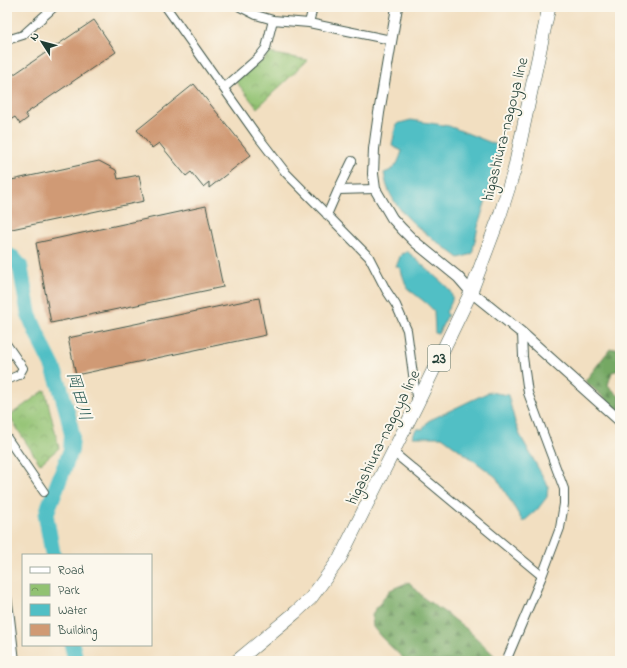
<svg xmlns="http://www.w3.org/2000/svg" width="627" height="668" font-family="'Indie Flower','Klee One',sans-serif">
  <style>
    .forest { fill: url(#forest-firs); stroke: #4a724c }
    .park { fill: url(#park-crowns); stroke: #588053 }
    .water { fill: #51bfc5; stroke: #387e7c }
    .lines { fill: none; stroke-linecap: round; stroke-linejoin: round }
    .river { stroke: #51bfc5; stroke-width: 16 }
    .building { fill: #d09a74 }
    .minor-casing { stroke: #3f5549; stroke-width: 10 }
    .tertiary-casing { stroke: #3f5549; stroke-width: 12 }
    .primary-casing { stroke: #3f5549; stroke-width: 14 }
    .minor { stroke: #fff; stroke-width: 8 }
    .tertiary { stroke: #fff; stroke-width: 10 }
    .primary { stroke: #fff; stroke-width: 13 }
    .labels { text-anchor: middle; stroke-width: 4; stroke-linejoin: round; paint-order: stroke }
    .shield { fill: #fbf7ec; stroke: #61756b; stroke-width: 1 }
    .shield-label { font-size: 15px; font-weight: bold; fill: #1f3d34 }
    .street-label { font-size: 16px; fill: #1f3d34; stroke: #fbf7ec }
    .water-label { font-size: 17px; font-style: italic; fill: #2c5e58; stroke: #fbf7ec }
  </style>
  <defs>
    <pattern id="forest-firs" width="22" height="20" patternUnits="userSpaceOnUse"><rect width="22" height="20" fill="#75a864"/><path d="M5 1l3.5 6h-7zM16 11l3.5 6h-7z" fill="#5f8a53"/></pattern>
    <pattern id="park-crowns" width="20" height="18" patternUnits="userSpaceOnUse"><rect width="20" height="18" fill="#92c272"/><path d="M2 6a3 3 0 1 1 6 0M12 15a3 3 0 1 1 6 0" fill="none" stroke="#779f5e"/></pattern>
  </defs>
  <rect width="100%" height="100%" fill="#fbf7ec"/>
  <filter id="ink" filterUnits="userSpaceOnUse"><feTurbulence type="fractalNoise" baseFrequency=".025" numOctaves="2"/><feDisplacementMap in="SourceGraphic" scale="8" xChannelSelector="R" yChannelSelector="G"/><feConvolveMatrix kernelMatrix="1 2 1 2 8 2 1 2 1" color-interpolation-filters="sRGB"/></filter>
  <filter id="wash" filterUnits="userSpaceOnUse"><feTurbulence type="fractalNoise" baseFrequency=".012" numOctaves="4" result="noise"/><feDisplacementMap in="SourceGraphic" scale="16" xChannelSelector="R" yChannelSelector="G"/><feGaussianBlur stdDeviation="0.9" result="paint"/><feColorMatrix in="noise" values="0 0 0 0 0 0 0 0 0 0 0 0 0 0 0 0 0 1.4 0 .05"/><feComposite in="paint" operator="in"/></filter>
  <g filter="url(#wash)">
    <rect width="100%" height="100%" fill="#f2dfc1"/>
    <path class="forest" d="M620 348V370L612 372 608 385 620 397V412L585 381 610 349Z
      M409 582 425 599 450 616 468 630 498 659 497 661H406L381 637 373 627 372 614 390 590Z"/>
    <path class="park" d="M269 53 308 60 257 108 235 80 263 60Z
      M45 390 59 448 40 464 9 416Z"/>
    <path class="water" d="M411 120 449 126 502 147 479 223 472 254 459 258C434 239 401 220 388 189 386 184 385 178 384 173 396 169 398 163 402 151L392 146 396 124Z
      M407 251 447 287C455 297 453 301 446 312L448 315 438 334 435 333 434 311 426 303 407 288 400 268 396 266C399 261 399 257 402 253L404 254Z
      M489 392 508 395 515 422 520 435 548 486 547 497 537 510 523 522 496 477 442 437H412L416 429H423L428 421Z"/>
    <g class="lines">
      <path class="river" d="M7 255 13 258 20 266 29 315 43 347 53 367 60 387 68 415 72 435 71 450 49 506 46 517 53 555
        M72 645 76 661"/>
    </g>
    <g id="blocks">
      <path class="building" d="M94 20 116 52 25 114 28 118 20 124 15 117 7 122V79Z
        M194 84 251 155 209 188V182L203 187 191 172 186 176 159 143 152 148 137 130Z
        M99 161 116 170 118 179 139 175 144 201 7 230V181Z
        M206 206 223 287 51 323 36 243Z
        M259 298 266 335 76 375 68 338Z"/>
    </g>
  </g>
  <g filter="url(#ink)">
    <use href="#blocks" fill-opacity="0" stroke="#3f5549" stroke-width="1"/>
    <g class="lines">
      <defs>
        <path id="minor" d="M166 7 256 134 286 173 369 257 386 290 396 305 407 330 417 404
          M240 7 256 15 273 20 309 23 391 40
          M309 23 313 7
          M7 40 23 35 54 7
          M224 88 259 57 266 48 273 20
          M338 190 352 161
          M327 215 338 190 375 189
          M7 345 23 368 19 375 7 380
          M7 438 44 492
          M393 452 542 576
          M7 596 10 618 15 661
          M506 661 542 576 560 528 564 504V489L528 393 523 357 522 333"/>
        <path id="tertiary" d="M397 7 379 113 374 149 373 174 375 189 392 218 402 229 415 242 458 277 471 292 522 333 620 421"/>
        <path id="primary" d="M237 661 296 612 311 598 340 558 417 404 471 292 500 215 514 171 549 7"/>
      </defs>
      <use href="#minor" class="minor-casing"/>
      <use href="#tertiary" class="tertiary-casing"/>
      <use href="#primary" class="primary-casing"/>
      <use href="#minor" class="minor"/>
      <use href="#tertiary" class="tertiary"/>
      <use href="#primary" class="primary"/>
    </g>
  </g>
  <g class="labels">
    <rect class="shield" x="428" y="345" width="22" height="26" rx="3"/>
    <g class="shield-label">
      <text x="439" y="363">23</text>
    </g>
    <g class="street-label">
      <text transform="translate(504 129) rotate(-76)" y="6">higashiura-nagoya line</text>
      <text transform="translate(382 437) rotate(-64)" y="6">higashiura-nagoya line</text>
    </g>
    <g class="water-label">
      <text transform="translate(80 396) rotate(74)" y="6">岡田川</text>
    </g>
  </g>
  <rect width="627" height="668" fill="none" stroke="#fbf7ec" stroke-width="24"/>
  <rect x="22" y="554" width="130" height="92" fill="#fbf7ec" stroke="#a3ada2"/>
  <rect x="30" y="567" width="20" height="6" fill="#ffffff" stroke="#a3ada2"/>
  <text x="58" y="574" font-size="12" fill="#1f3d34">Road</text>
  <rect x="30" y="584" width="20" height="12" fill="url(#park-crowns)" stroke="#a3ada2"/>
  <text x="58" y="594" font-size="12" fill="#1f3d34">Park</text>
  <rect x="30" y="604" width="20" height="12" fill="#51bfc5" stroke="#a3ada2"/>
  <text x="58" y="614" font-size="12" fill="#1f3d34">Water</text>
  <rect x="30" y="624" width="20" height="12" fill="#d09a74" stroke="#a3ada2"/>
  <text x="58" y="634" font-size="12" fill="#1f3d34">Building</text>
  <g transform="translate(42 42) rotate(306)" stroke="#fbf7ec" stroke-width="3" paint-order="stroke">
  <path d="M0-3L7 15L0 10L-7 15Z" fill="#1f3d34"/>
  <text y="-6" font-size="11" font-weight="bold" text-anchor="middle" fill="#1f3d34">N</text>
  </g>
</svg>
